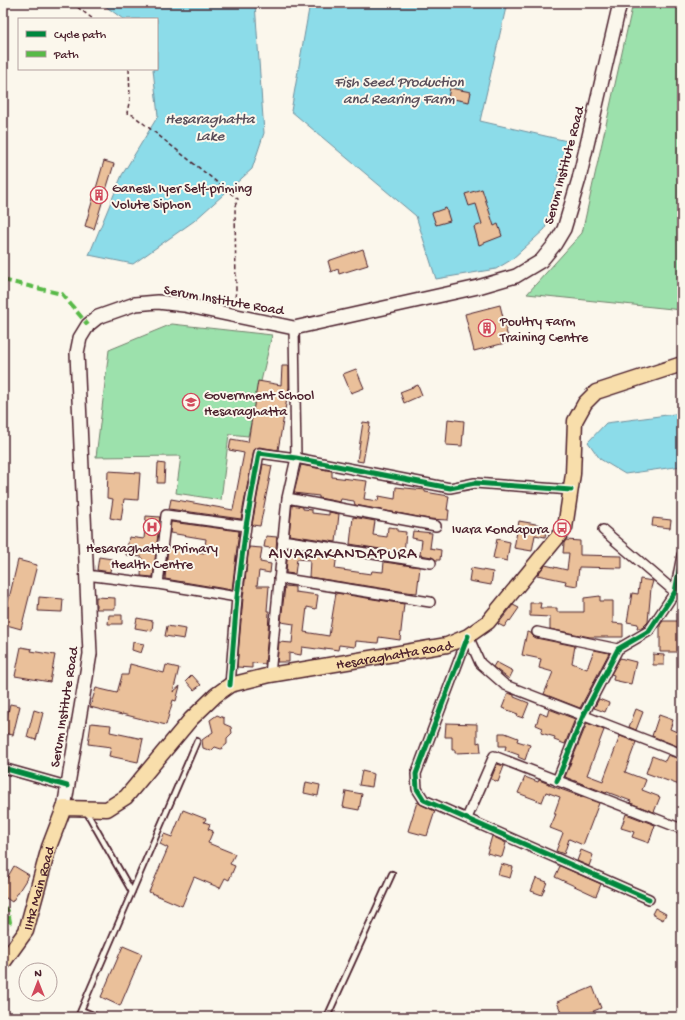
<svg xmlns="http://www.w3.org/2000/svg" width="685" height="1020" font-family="'Gochi Hand',sans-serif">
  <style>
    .green { fill: #9ce1ac; stroke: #73806c }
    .water { fill: #8cdce9; stroke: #72909d }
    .building { fill: #eac09a; stroke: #4a1f2b }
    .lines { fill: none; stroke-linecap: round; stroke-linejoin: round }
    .service-casing { stroke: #4a1f2b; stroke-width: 8 }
    .minor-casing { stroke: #4a1f2b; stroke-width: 12 }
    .secondary-casing { stroke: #4a1f2b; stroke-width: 16 }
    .primary-casing { stroke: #4a1f2b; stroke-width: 17 }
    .path { stroke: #4a1f2b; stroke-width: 1.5; stroke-dasharray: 4 3; stroke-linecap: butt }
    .service { stroke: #fbf7ec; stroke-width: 4.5 }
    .minor { stroke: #fbf7ec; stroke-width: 9 }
    .secondary { stroke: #fbf7ec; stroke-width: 13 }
    .primary { stroke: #f8deab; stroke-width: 14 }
    .quiet { stroke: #58b947; stroke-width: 4; stroke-dasharray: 8 4; stroke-linecap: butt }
    .cycleway-casing { stroke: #fbf7ec; stroke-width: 8 }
    .cycleway { stroke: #00873e; stroke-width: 5 }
    .labels { text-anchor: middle; stroke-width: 4; stroke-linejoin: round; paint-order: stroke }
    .street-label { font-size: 14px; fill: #4a1f2b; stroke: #fbf7ec }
    .poi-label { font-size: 14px; fill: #4a1f2b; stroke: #fbf7ec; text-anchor: start }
    .water-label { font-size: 15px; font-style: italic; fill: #5a4e5a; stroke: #fbf7ec }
    .quarter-label { font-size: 16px; letter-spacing: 1px; fill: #4a1f2b; stroke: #fbf7ec }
  </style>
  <rect width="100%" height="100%" fill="#fbf7ec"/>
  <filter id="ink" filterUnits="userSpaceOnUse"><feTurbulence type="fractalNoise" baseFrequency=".025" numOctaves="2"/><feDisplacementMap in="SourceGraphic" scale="8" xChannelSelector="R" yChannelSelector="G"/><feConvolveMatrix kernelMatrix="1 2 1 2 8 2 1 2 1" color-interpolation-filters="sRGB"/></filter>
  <g filter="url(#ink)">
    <path class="green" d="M633 3H682V310L527 294 582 233Z
      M172 324 272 335 248 436 229 434 221 500 176 493 181 456 96 457 109 350Z"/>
    <path class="water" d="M101 3H255L264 133 252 169 194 221 133 264 89 255 122 175 158 116 153 69H157V19H123Z
      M310 3H507L480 121 567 141 545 229 511 260 496 269 436 279 416 216 291 111Z
      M682 413V466L625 474 600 459 588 442 606 423Z"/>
    <path class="building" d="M450 88 471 92 469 102 448 98Z
      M104 161 114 164 94 229 85 226Z
      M482 189 494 226 498 224 502 236 479 245 474 227 482 224 476 204 469 206 465 194Z
      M446 208 450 221 436 225 432 213Z
      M363 249 368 265 339 274 338 269 331 272 328 261Z
      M500 305 509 342 474 351 465 314Z
      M282 366H289V387L278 450 259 447 254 450 241 519 169 509 171 499 233 510 244 453 229 450 231 439 248 442 258 381 281 385Z
      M356 369 364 388 351 393 343 374Z
      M418 385 422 395 404 403 400 392Z
      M448 419 464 421 462 446 446 445Z
      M363 422 370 423 363 462 357 461Z
      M158 463 165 464 164 483H157Z
      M263 464 272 466 260 526 252 525Z
      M301 465 332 471V477L367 481 364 499 378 501 379 496 395 499 396 487 425 490V492L449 496 447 510H449L448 520 429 519 355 505 354 501 341 499 340 502 319 498V496L294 493Z
      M108 471 140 473 138 500 124 499 121 520 110 518 113 499 107 498Z
      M292 505 303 507V509L312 510V513L329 515V512L339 514 336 542 289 535Z
      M146 516 160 517 153 577 141 576 142 557 126 555 129 537 144 539Z
      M353 517 375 521 373 535 387 537 388 527 397 528V531L406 532 404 553 350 544Z
      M653 518 671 520 670 528 652 526Z
      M519 521 547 526 545 537 535 535 532 551 514 548Z
      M171 522 239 531 232 590 165 579 168 547 204 553 206 539 170 533Z
      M413 531 432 533 430 548 441 550 440 560H436L432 557 420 555 422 540 412 538Z
      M266 536 277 537 276 549 264 547Z
      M497 539 510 542 507 561 493 558Z
      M566 540 580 541V555L622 556V568L579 567 577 586 565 584 566 581 537 575 545 565 567 570 569 553H563L564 543Z
      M249 547 262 548 260 562 271 564 270 573 259 571 257 586H269L267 611H269L268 634 265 664 252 663V668L237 667 243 598Z
      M288 547 337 554 335 569 371 574 372 571 383 572 384 562 420 567 417 593 406 592 309 577 310 560 297 559 295 574 286 573Z
      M99 557 112 559 110 572 97 570Z
      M18 560 37 565 21 629 3 624Z
      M471 568 493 572 491 585 469 581Z
      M640 579 653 581 651 588 648 622 642 628H637L638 624 627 622 632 593 638 594Z
      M285 586 295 587V592L318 595 316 609 307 607 304 632 329 636 336 593 404 604 400 640 379 637 378 643 356 641 355 647 339 645 338 650 325 648V650L302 647 301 655 289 653V662H277L279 642 292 643 294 624 281 622Z
      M600 596V601H613V623L623 624V637H590L550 629V617L530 616V603H541L540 608H557V612H584V598Z
      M39 597 63 599 62 612 38 611Z
      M96 597 115 598V609H96Z
      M513 605 519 608 510 621 509 620 504 627 498 624Z
      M109 615H122V624H108Z
      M137 618 153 621 152 631 135 628Z
      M663 621H682V652H660V625Z
      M167 626 186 629 184 639 165 636Z
      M527 632 531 633 533 636 536 638 575 646 572 663 587 669 594 650 609 653 580 708 544 694 553 672 539 668 541 659 522 655Z
      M133 642 144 644 141 653 132 650Z
      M21 647 32 649 31 651 55 655 50 682 15 676Z
      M653 654 664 655V665H653Z
      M620 658 636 662 631 684 613 680 614 675 611 674Z
      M496 662 513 671 509 679 493 667Z
      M130 664 164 673 166 665 179 668 173 692 180 686 176 701 173 700 166 725 122 714V715L90 707 96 688 117 693 122 675H128Z
      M192 675 201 685 194 690 186 681Z
      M508 693 514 695V697L529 703 523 718 517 716 518 714 502 708Z
      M599 699 609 703 605 712 594 708Z
      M10 704 20 706 13 735 3 733Z
      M549 709 575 719 565 744 554 740 555 737 541 733 543 728 536 725 540 713 547 716Z
      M636 709 643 712 636 730 629 727Z
      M34 710 43 713 36 740 27 737Z
      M217 715 224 718V724L231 727 232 733 227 738V744L221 749 215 747 211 751 203 748 202 740 213 732 210 720Z
      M659 715 673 720 670 729 682 734V748L652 736Z
      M91 723 111 725 110 732 143 739 138 762 109 756 111 747 88 744Z
      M446 723 477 724V743L480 742 481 752 455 753V750H452V737H445Z
      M587 723 604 730 587 775 603 781 620 736 636 742 625 772 646 780 642 790 660 797 654 812 630 803 631 801 607 792 606 793 565 777Z
      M499 733H505L518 738 517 741 530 745 525 760 518 757 519 755 505 750 506 746H499Z
      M668 755 682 760V786L646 773 652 756 665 761Z
      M497 764 504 766 498 782 491 779Z
      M362 771 374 774 372 787 359 785Z
      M525 777 538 782 539 780 549 784V785L599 803 583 845 569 839 564 854 556 851 563 833 550 828 556 814H554L560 797 546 792 542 802 518 793Z
      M306 782 320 785 318 796 304 793Z
      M346 791 362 794 359 810 343 807Z
      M417 802 422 805 435 811 427 836 408 831Z
      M183 810 206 819 204 822 210 824 208 829 213 831 208 843 235 854 230 864 235 866 229 880 225 878 220 888 194 877 182 906 149 892 168 848 160 844 164 834 172 837Z
      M626 814 655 825 649 843 632 837 634 832 621 828Z
      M492 836 506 843 502 857 487 853Z
      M581 850 593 855 589 866 577 861Z
      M501 864 513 867 510 878 498 875Z
      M14 866 29 875 12 902 3 896V885Z
      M560 866 601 884 596 896 555 877Z
      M536 878 547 882 542 895 531 891Z
      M655 908 666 914 663 920 652 914Z
      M123 946 142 954 120 1006 101 997Z
      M593 987 601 1008 579 1017H563L557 1002Z"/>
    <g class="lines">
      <defs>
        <path id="service" d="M86 811 132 892
          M81 1010 98 1017
          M78 1017 197 741
          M327 1017 392 874"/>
        <path id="minor" d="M287 498 436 526
          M603 530 675 592 682 599
          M282 540 431 563
          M86 575 158 584 237 597
          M279 578 430 602
          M158 584 166 515 246 526
          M537 632 618 649
          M468 636 416 774 417 789 424 800 649 899
          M468 636 480 663 505 685 682 754
          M270 675 287 498 296 458 294 328
          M230 685 237 597 246 526 259 453 296 458 450 488 475 483 571 490
          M3 768 67 786
          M557 781 583 716 618 649 649 631 675 592 682 555
          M467 818 494 756 682 829"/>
        <path id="secondary" d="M64 808 90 654 77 353 80 338 88 325 98 317 135 304 158 302 184 305 294 328 478 287 516 276 541 261 555 244 564 229 579 179 620 3"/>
        <g id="primary">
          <path id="s1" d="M3 963 26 931 49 847 64 808 107 809 126 797 191 719 216 695 230 685 270 675 447 645 468 636 488 622 565 528 573 474 575 421 585 403 596 392 682 364"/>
        </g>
      </defs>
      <use href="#service" class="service-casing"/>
      <use href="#minor" class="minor-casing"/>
      <use href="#secondary" class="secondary-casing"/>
      <use href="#primary" class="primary-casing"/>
      <path class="path" d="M72 3 93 19
        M129 69 130 98 127 113 133 115 238 199 235 206 236 291 234 305"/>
      <use href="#service" class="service"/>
      <use href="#minor" class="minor"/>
      <use href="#secondary" class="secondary"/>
      <use href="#primary" class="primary"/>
      <path class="quiet" d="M3 280 62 294 88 325
        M3 906 8 911 10 922 3 932"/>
      <defs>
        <path id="cycleway" d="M468 636 416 774 417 789 424 800 649 899
          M230 685 237 597 246 526 259 453 296 458 450 488 475 483 571 490
          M3 768 67 786
          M557 781 583 716 618 649 649 631 675 592 682 555"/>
      </defs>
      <use href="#cycleway" class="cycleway-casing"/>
      <use href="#cycleway" class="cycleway"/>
    </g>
  </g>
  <defs>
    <symbol id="building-ring" viewBox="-11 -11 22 22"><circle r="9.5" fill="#fbf7ec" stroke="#d1495b" stroke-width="1.5"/><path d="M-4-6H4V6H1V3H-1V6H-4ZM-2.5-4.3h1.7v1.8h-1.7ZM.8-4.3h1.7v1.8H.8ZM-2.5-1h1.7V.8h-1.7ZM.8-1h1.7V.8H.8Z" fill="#d1495b"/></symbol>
    <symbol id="school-ring" viewBox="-11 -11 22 22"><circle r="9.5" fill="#fbf7ec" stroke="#d1495b" stroke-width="1.5"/><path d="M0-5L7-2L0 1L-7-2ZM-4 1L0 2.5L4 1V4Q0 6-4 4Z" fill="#d1495b"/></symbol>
    <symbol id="hospital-ring" viewBox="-11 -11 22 22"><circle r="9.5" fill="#fbf7ec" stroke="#d1495b" stroke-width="1.5"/><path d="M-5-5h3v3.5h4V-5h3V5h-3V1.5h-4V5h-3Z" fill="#d1495b"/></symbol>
    <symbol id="bus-ring" viewBox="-11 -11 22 22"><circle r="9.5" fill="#fbf7ec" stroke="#d1495b" stroke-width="1.5"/><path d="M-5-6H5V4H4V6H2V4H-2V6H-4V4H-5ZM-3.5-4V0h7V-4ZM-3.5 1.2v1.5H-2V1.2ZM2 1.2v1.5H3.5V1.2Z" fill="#d1495b"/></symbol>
  </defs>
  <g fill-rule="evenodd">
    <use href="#building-ring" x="89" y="185" width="20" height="20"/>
    <use href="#building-ring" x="477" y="318" width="20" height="20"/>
    <use href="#school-ring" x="181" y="392" width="20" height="20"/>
    <use href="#hospital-ring" x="142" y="517" width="20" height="20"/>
    <use href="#bus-ring" x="552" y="518" width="20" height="20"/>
  </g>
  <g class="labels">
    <g class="street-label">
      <text transform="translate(563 165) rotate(-75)" y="5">Serum Institute Road</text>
      <text transform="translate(224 299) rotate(10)" y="5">Serum Institute Road</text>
      <text dy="5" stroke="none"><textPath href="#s1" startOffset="554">Hesaraghatta Road</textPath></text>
      <text transform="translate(63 707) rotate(-81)" y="5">Serum Institute Road</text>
      <text dy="5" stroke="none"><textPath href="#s1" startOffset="84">IIHR Main Road</textPath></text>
    </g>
    <g class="poi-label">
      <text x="112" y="192">Ganesh Iyer Self-priming<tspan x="112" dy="16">Volute Siphon</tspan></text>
      <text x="500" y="325">Poultry Farm<tspan x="500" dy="16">Training Centre</tspan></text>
      <text x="204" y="399">Government School<tspan x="204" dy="16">Hesaraghatta</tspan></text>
      <text x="549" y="533" text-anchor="end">Ivara Kondapura</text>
      <text x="152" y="552" text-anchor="middle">Hesaraghatta Primary<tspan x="152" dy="16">Health Centre</tspan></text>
    </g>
    <g class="water-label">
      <text x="399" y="86">Fish Seed Production<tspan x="399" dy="17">and Rearing Farm</tspan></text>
      <text x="210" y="123">Hesaraghatta<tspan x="210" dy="17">Lake</tspan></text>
    </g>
    <g class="quarter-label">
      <text x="343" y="558">AIVARAKANDAPURA</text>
    </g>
  </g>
  <rect width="685" height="1020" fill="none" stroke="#fbf7ec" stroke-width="16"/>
  <rect x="8" y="8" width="669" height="1004" fill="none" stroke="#4a1f2b" stroke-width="1.5" filter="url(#ink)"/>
  <rect x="18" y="18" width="140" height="52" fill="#fbf7ec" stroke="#b4a19f"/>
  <rect x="26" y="31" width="20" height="6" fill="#00873e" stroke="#b4a19f"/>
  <text x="54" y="38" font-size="12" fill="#4a1f2b">Cycle path</text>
  <rect x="26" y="51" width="20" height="6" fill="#58b947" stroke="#b4a19f"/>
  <text x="54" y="58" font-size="12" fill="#4a1f2b">Path</text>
  <g transform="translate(38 982)"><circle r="19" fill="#fbf7ec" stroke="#b4a19f"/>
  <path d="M0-3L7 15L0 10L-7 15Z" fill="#d1495b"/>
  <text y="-6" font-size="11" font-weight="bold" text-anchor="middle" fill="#4a1f2b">N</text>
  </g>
</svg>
